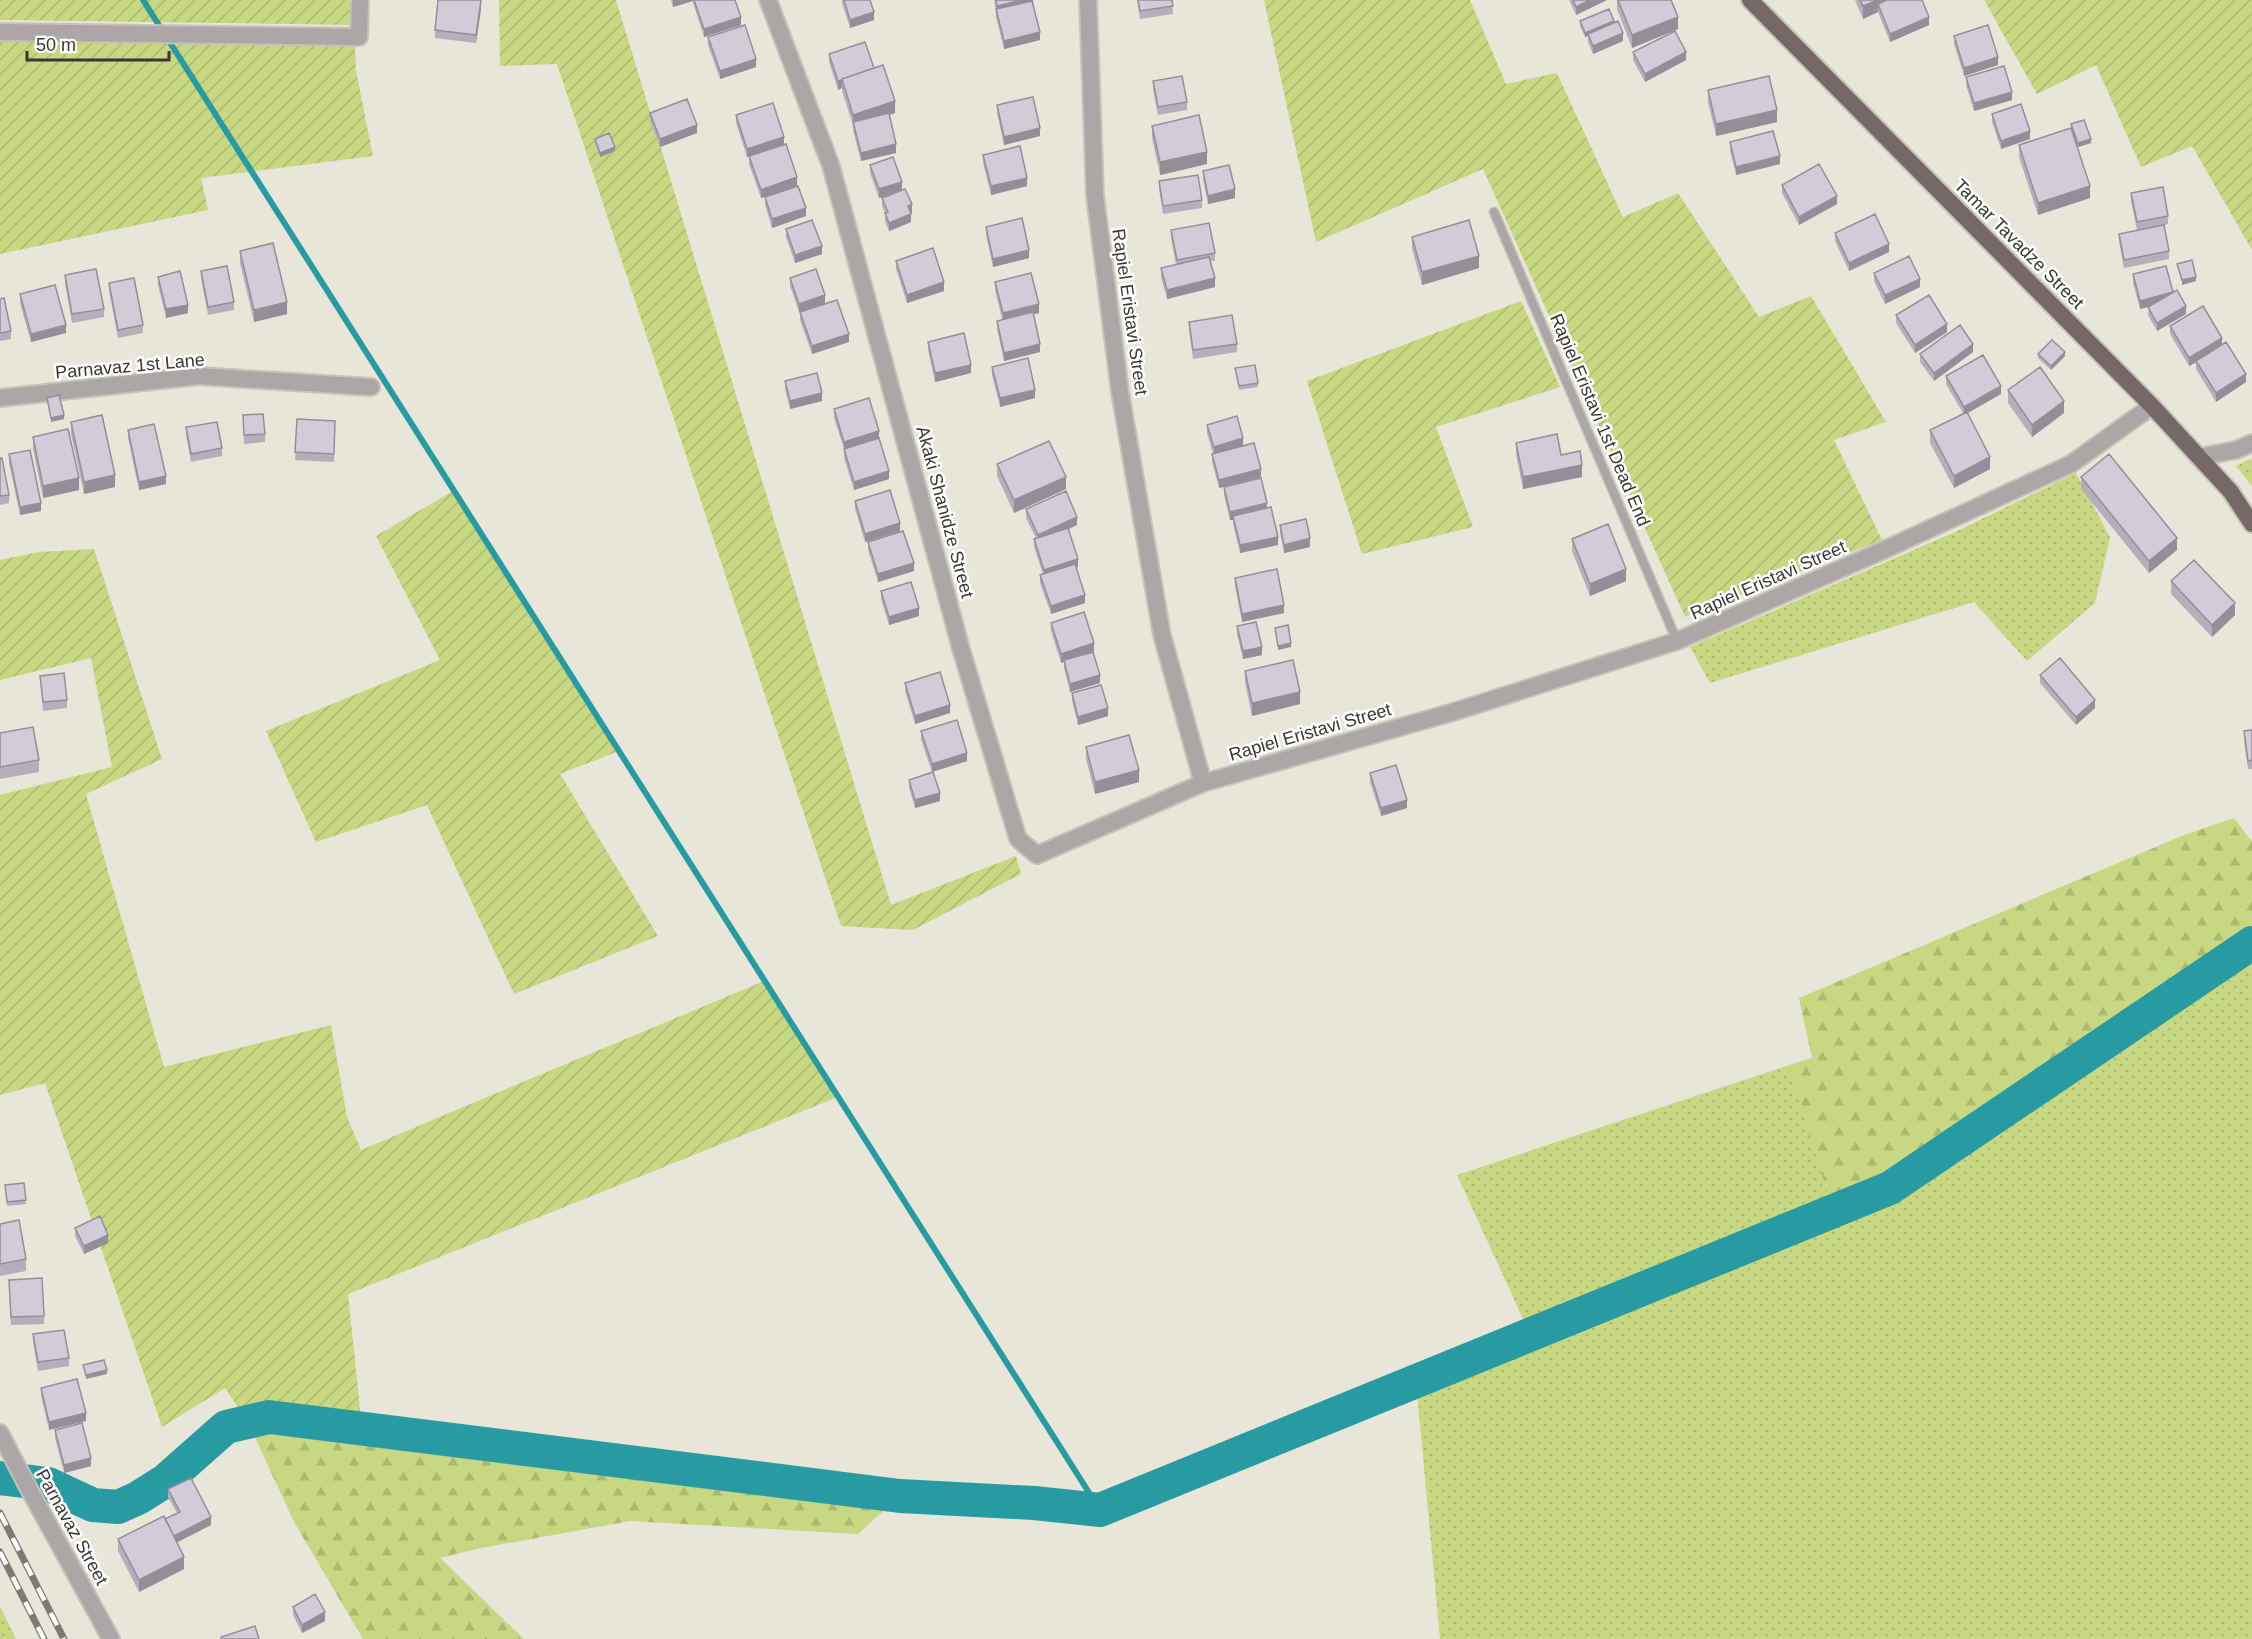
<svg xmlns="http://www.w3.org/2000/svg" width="2252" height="1639" font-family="Helvetica,sans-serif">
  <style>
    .grass { fill: url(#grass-dots) }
    .forest { fill: url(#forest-firs) }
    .garden { fill: url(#garden-furrows) }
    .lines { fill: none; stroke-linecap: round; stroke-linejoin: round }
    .stream { stroke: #289ba2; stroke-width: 6 }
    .river { stroke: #289ba2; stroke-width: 34 }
    .service-casing { stroke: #c5c3b7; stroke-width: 11 }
    .minor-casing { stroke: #c5c3b7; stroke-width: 20 }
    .trunk-casing { stroke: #c5c3b7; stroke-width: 20 }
    .service { stroke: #ada6a6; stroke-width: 8 }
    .minor { stroke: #ada6a6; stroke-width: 16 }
    .trunk { stroke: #766866; stroke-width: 16 }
    .rail-casing { stroke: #7c7b73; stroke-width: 7 }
    .rail { stroke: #fff; stroke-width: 4.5; stroke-dasharray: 14; stroke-linecap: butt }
    .wall { fill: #b5afbb }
    .shaded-wall { fill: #938f98 }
    .building { fill: #d2ccd9; stroke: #938f98; stroke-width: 1.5 }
    .labels { text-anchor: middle; stroke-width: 5; stroke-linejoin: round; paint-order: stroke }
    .street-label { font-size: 18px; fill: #383732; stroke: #fff }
  </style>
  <defs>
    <pattern id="grass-dots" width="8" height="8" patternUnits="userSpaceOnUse" patternTransform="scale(1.5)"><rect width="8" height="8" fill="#c7d782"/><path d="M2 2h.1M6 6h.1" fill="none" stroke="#acb971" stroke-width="1.8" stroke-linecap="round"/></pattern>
    <pattern id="forest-firs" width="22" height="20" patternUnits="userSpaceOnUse" patternTransform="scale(1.5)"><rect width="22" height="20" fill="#c7d782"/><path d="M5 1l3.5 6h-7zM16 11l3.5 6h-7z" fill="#acb971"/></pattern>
    <pattern id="garden-furrows" width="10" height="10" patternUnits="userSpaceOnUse" patternTransform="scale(1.5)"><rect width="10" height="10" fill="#c7d782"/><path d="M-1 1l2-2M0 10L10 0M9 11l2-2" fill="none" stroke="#acb971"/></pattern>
  </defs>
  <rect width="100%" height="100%" fill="#e8e6d8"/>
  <path class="grass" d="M2252 458V486L2236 466Z
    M2076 473 2110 537 2095 603 2027 661 1974 602 1710 683 1690 647 1955 532Z
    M2252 943V1639H1440L1416 1381 1530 1334 1457 1175 1789 1065 1834 1211 1890 1188Z
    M0 1606 16 1639H0Z"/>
  <path class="forest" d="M2234 818 2252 842V943L1890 1188 1833 1211 1789 1065 1812 1058 1799 998 2184 835Z
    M269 1417 292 1420 900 1496 858 1534 630 1521 476 1549 440 1558 524 1639H363L294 1522 248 1422Z"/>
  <path class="garden" d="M0 0H353L354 25 0 20Z
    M499 0H616L891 905 1016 856 1021 874 913 930 841 926 557 64 500 66Z
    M1264 0H1470L1506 84 1557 73 1623 217 1678 193 1759 317 1811 296 1886 422 1834 440 1882 540 1685 617 1483 169 1316 242Z
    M1984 0H2252V250L2192 146 2141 167 2096 65 2037 94Z
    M0 40 214 41 355 46 356 71 373 156 201 178 208 210 0 254Z
    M1521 301 1560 387 1436 427 1473 527 1362 554 1307 381Z
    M453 491 619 751 560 774 658 936 514 994 427 805 316 842 266 731 440 660 376 536Z
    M94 549 162 759 86 794 164 1067 331 1025 347 1117 361 1150 764 981 838 1097 348 1294 362 1428 269 1417 248 1422 225 1388 162 1427 45 1083 0 1095V795L112 767 91 658 0 680V560L39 552Z"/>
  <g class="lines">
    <path class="stream" d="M143 0 1100 1510"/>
    <path class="river" d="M0 1478 48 1484 93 1505 118 1507 138 1498 165 1481 226 1427 269 1417 900 1496 1034 1503 1100 1510 1890 1188 2252 943"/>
    <defs>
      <path id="service" d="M1494 212 1677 641"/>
      <path id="minor" d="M768 0 831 166 961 649 1018 839 1037 855 1203 783 1450 713 1677 641 1886 549 2071 464 2152 406
        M1088 0 1095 196 1120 392 1162 635 1203 783
        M0 32 359 37 360 0
        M0 398 198 376 371 387
        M2199 457 2236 450 2252 443
        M0 1433 30 1491 111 1639"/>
      <path id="trunk" d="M1750 0 2152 406 2231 492 2252 524"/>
    </defs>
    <use href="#service" class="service-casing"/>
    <use href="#minor" class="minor-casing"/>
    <use href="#trunk" class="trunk-casing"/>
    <use href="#service" class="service"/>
    <use href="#minor" class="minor"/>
    <use href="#trunk" class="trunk"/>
    <defs>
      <path id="rail" d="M0 1513 64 1639
        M0 1552 44 1639"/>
    </defs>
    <use href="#rail" class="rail-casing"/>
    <use href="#rail" class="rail"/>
  </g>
  <path class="wall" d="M671 0H735L741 25 704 37 693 3V1L673 7Z
    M842 0H870L874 20 850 28 842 3Z
    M994 0H1033L1040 40 1004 49 996 17V11Z
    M1137 0H1172L1173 14 1140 19Z
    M1569 0H1607L1576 15Z
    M1617 0H1671L1678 29 1632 48 1617 9Z
    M1855 0H1922L1929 25 1890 42 1878 12 1863 19Z
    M481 9 476 43 435 38V30Z
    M1580 21 1614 23 1623 41 1593 54 1588 42V36L1585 37 1580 26Z
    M1954 36 1998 65 1964 76 1954 44Z
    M708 37 756 67 720 79 708 45Z
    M1633 52 1686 60 1645 82 1633 60Z
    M829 54 874 68 895 113 889 115 896 153 861 161 853 130V125L842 91V88L838 90 829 62Z
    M1966 77 2012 100 1974 111 1966 85Z
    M1153 81 1187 102V110L1158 115 1153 89Z
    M1708 90 1777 122 1716 136 1708 102Z
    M997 105 1040 136 1004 145 997 113Z
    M650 113 697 133 660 147 650 121Z
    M1992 114 2030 139 2001 149 1992 122Z
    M736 115 784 144 797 186 761 198 749 164V157H747L736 123Z
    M2071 124 2091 143 2078 147 2071 128Z
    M1152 126 1207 164 1160 175 1152 138Z
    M595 139 615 151 600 157 595 143Z
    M1730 142 1780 164 1736 175 1730 150Z
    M2019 145 2090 198 2038 215 2019 157Z
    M983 155 1027 186 991 195 983 163Z
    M870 165 902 190 879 198 870 173Z
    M1203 171 1235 198 1208 204 1203 180Z
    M1159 181 1202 200V208L1163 214 1159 189Z
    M1782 185 1837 204 1799 225 1782 193Z
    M2131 193 2168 216V224L2164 225 2169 251V259L2124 268 2119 242V234L2137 230 2131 201Z
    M765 197 806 216 772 228 765 205Z
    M882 198 912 213H911V222L889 231 885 221V213L882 206Z
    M986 227 1029 258 993 267 986 235Z
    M786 229 822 254 795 263 786 237Z
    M1171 230 1215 253V261H1211L1215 287 1167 299 1161 277V268L1176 265 1171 238Z
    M1835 233 1889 252 1849 271 1835 241Z
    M1412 237 1479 268 1422 285 1412 249Z
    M240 251 287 314 254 322 240 263Z
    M896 261 944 291 907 303 896 269Z
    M201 271 234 302V310L208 315 201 279Z
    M1874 273 1920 287 1885 304 1874 281Z
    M2133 274 2173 293 2186 314 2157 331 2148 315 2149 307 2140 309 2133 283Z
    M65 275 104 309V317L72 323 65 283Z
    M158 277 188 313 166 318 158 285Z
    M790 278 825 303 799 312 790 286Z
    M995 282 1039 313 1033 314 1040 352 1004 361 997 329V321L1002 319 995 290Z
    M109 283 143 325V333L118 338 109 291Z
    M20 294 66 333 31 342 20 303Z
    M0 299 11 331V339L0 341Z
    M800 312 849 342 812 354 800 320Z
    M1896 315 1947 332 1915 353 1896 323Z
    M1189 322 1237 344V352L1193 359 1189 330Z
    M2170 326 2222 344 2246 382 2216 402 2196 369V363L2189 366 2170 334Z
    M928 342 971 373 935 382 928 350Z
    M1973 352 1934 381 1920 362V354Z
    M2038 354 2065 356 2051 370 2038 358Z
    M992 367 1035 398 1000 407 992 375Z
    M1235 368 1258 383V387L1239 390Z
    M1946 376 2001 394 1968 413 1990 469 1954 488 1930 443V430L1963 413 1946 384Z
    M785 381 822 401 790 409 785 389Z
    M2008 390 2064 413 2032 437 2008 403Z
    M834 409 879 439 889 479 854 490 844 458V449L834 418Z
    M243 415 265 434V442L244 444Z
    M297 419 335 421 334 462 295 460Z
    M71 422 115 487 84 494 71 434Z
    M1207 425 1243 446 1261 477 1226 486 1267 508 1278 545 1240 553 1233 524V520H1230L1224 495V487L1219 488 1212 462V454H1213L1207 433Z
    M186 427 222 448V456L191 462 186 435Z
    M128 430 166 484 139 490 128 438Z
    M33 437 79 490 43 498 33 449Z
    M1516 443 1561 455 1582 477 1523 489 1516 455Z
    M9 454 41 511 20 515 9 463Z
    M0 458 9 495V503L0 505Z
    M997 464 1066 489 1014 513 997 476Z
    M2081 477 2177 550 2149 573 2081 489Z
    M855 501 900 531 865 542 855 509Z
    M1026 509 1077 525 1069 529 1078 567 1076 568 1085 603 1051 614 1040 583V575L1043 574 1034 547V539L1036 538 1026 518Z
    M1280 525 1310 547 1284 553 1280 533Z
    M1572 539 1626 581 1590 596 1572 551Z
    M868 542 914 571 878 582 868 550Z
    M1235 578 1284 613 1242 622 1235 586Z
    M2171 581 2235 615 2212 637 2171 594Z
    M881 591 919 616 889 625 881 599Z
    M1051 623 1094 651 1093 652 1100 683 1070 692 1064 668V661L1061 663 1051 631Z
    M1237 626 1262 655 1243 659 1237 634Z
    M1245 671 1300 704 1252 716 1245 683Z
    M2040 675 2095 708 2076 725 2040 683Z
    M40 676 67 700V708L43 711Z
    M905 683 950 713 915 724 905 691Z
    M1072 693 1108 716 1078 725 1072 701Z
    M2252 730V769H2248L2244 740V731Z
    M921 731 967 761 932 772 921 740Z
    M0 733 39 760V772L0 779Z
    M1086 747 1139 782 1095 794 1086 759Z
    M1370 773 1407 808 1381 816 1370 782Z
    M909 780 940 801 915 808 909 788Z
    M5 1185 26 1200V1204L7 1206Z
    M0 1224 26 1259V1271L0 1276Z
    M75 1228 108 1243 84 1254 75 1236Z
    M9 1280 44 1316V1324L11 1325Z
    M33 1334 69 1358V1366L38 1371 33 1342Z
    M41 1388 86 1421 49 1430 41 1396Z
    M55 1430 91 1466 64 1473 55 1438Z
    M168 1489 211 1525 177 1542 184 1569 139 1592 118 1551V1539L177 1513 168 1497Z
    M293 1607 325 1621 302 1633 293 1615Z"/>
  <path class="shaded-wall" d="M481 0V9L476 43V35Z
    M673 0H693V1L673 7Z
    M1022 0H1033V5L997 14V6Z
    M1590 0H1607L1576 15V7Z
    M1878 0H1906L1878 4V12L1863 19V6Z
    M874 12V20L850 28V20Z
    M741 17V25L704 37V29Z
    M1678 17V29L1632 48V35Z
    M1929 17V25L1890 42V34Z
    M1614 21V25L1588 34V36L1585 37V33Z
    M1040 32V40L1004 49V41Z
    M1623 33V41L1593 54V46Z
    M1686 52V60L1645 82V74Z
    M1998 57V65L1964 76V68Z
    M756 59V67L720 79V71Z
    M842 80V88L838 90V81Z
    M2012 92V100L1974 111V103Z
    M895 101V113L853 127V115Z
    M1777 110V122L1716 136V124Z
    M697 125V133L660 147V139Z
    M1040 128V136L1004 145V137Z
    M2030 131V139L2001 149V141Z
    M784 137V145L747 157V149Z
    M2091 139V143L2078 147V143Z
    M896 144V153L861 161V153Z
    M615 147V151L600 157V153Z
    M1207 152V164L1160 175V162Z
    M1780 156V164L1736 175V167Z
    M797 177V186L761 198V190Z
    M1027 178V186L991 195V186Z
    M902 182V190L879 198V189Z
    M2090 186V198L2038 215V203Z
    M1235 189V198L1208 204V196Z
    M1837 196V204L1799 225V217Z
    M912 204V213L908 214V206Z
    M806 208V216L772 228V219Z
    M911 214V222L889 231V223Z
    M1889 244V252L1849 271V263Z
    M822 246V254L795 263V255Z
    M1029 250V258L993 267V259Z
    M1479 256V268L1422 285V272Z
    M2196 277V281L2182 285V280Z
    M1215 278V287L1167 299V290Z
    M1920 279V287L1885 304V295Z
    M944 282V291L907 303V295Z
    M2173 292V300L2140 309V301Z
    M825 295V303L799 312V304Z
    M287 302V314L254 322V310Z
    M1039 304V313L1003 321V313Z
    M188 305V313L166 318V309Z
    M2186 306V314L2157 331V323Z
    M1947 324V332L1915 353V345Z
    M66 325V333L31 342V334Z
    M849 334V342L812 354V346Z
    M2222 338V346L2189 366V358Z
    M1040 344V352L1004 361V353Z
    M1973 344V352L1934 381V373Z
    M2065 352V356L2051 370V366Z
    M971 365V373L935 382V373Z
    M2246 374V382L2216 402V393Z
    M2001 386V394L1964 415V407Z
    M1035 390V398L1000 407V398Z
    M822 393V401L790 409V401Z
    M2064 401V413L2032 437V425Z
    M64 415V419L51 422V418Z
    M879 431V439L844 450V442Z
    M1243 438V446L1214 456V447Z
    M1990 457V469L1954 488V476Z
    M1582 465V477L1523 489V477Z
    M1261 469V477L1219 488V480Z
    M889 471V479L854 490V482Z
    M115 475V487L84 494V482Z
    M166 476V484L139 490V482Z
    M1066 477V489L1014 513V500Z
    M79 478V490L43 498V486Z
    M41 503V511L20 515V507Z
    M1267 503V511L1233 516V520H1230V512Z
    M1077 517V525L1038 543V535Z
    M900 523V531L865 542V534Z
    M1278 537V545L1240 553V545Z
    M1310 538V547L1284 553V545Z
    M2177 538V550L2149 573V561Z
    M1078 559V567L1044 578V570Z
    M914 563V571L878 582V574Z
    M1626 569V581L1590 596V584Z
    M1085 595V603L1051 614V606Z
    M2235 603V615L2212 637V625Z
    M1284 605V613L1242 622V614Z
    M919 608V616L889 625V617Z
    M1094 643V651L1061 663V654Z
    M1291 643V647L1278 650V646Z
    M1262 647V655L1243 659V651Z
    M1100 675V683L1070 692V684Z
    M1300 692V704L1252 716V703Z
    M2095 700V708L2076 725V717Z
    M950 705V713L915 724V716Z
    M1108 708V716L1078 725V717Z
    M967 753V761L932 772V764Z
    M1139 770V782L1095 794V782Z
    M940 793V801L915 808V800Z
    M1407 800V808L1381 816V808Z
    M108 1235V1243L84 1254V1246Z
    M107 1370V1374L86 1379V1375Z
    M86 1413V1421L49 1430V1422Z
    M91 1458V1466L64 1473V1465Z
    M211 1517V1525L172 1545V1537Z
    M184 1557V1569L139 1592V1580Z
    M325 1612V1621L302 1633V1625Z"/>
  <path class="building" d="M438 0H481L476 35 435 30Z
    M694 0H735L741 17 704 29Z
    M844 0H870L874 12 850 20Z
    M996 0H1022L997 6Z
    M1138 0H1172L1173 6 1140 11Z
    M1573 0H1590L1576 7Z
    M1618 0H1671L1678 17 1632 35Z
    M1860 0H1878L1863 6Z
    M1887 0H1922L1929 17 1890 34 1878 4Z
    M1032 1 1040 32 1004 41 996 9Z
    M1609 9 1614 21 1585 33 1580 21Z
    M1618 21 1623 33 1593 46 1588 34Z
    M745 25 756 59 720 71 708 37Z
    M1988 25 1998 57 1964 68 1954 36Z
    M1675 31 1686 52 1645 74 1633 52Z
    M865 42 874 68 842 79V80L838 81 829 54Z
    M883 65 895 101 853 115 842 79Z
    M2004 66 2012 92 1974 103 1966 77Z
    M1182 76 1187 102 1158 107 1153 81Z
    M1769 76 1777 110 1716 124 1708 90Z
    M1033 97 1040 128 1004 137 997 105Z
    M687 99 697 125 660 139 650 113Z
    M773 103 784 137 747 149 736 115Z
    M2021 104 2030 131 2001 141 1992 114Z
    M889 113 896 144 861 153 853 122Z
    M1199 115 1207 152 1160 162 1152 126Z
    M2084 120 2091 139 2078 143 2071 124Z
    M2071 128 2090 186 2038 203 2019 145Z
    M1773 131 1780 156 1736 167 1730 142Z
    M609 133 615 147 600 153 595 139Z
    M786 144 797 177 761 190 749 156Z
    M1020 146 1027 178 991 186 983 155Z
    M893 157 902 182 879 189 870 165Z
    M1819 164 1837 196 1799 217 1782 185Z
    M1229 165 1235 189 1208 196 1203 171Z
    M1198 175 1202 200 1163 206 1159 181Z
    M798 186 806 208 772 219 765 197Z
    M2163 187 2168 216 2137 222 2131 193Z
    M905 189 912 204 908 206 911 214 889 223 885 213 888 212 882 198Z
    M1875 214 1889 244 1849 263 1835 233Z
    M1022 218 1029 250 993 259 986 227Z
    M812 220 822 246 795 255 786 229Z
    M1469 220 1479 256 1422 272 1412 237Z
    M1209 223 1215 253 1177 260 1171 230Z
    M2164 225 2169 251 2124 260 2119 234Z
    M273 243 287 302 254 310 240 251Z
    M933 248 944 282 907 295 896 261Z
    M1909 256 1920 279 1885 295 1874 273Z
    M1209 257 1215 278 1167 290 1161 268Z
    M2192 260 2196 277 2182 280 2177 264Z
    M227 266 234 302 208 307 201 271Z
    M2166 266 2173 292 2140 301 2133 274Z
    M96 269 104 309 72 314 65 275Z
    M816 269 825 295 799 304 790 278Z
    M180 271 188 305 166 309 158 277Z
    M1031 273 1039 304 1003 313 995 282Z
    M134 278 143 325 118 330 109 283Z
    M55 285 66 325 31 334 20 294Z
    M2177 290 2186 306 2157 323 2148 307Z
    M1929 295 1947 324 1915 345 1896 315Z
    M4 298 11 331 0 333V299Z
    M837 300 849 334 812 346 800 312Z
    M2203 306 2222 338 2189 358 2170 326Z
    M1033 312 1040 344 1004 353 997 321Z
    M1232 315 1237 344 1193 350 1189 322Z
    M1960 325 1973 344 1934 373 1920 354Z
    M964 333 971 365 935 373 928 342Z
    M2052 340 2065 352 2051 366 2038 354Z
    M2226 342 2246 374 2216 393 2196 361Z
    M1983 355 2001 386 1964 407 1946 376Z
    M1028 358 1035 390 1000 398 992 367Z
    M1255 365 1258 383 1239 386 1235 368Z
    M2040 367 2064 401 2032 425 2008 390Z
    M817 373 822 393 790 401 785 381Z
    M59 395 64 415 51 418 47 398Z
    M869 398 879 431 844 442 834 409Z
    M1967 412 1990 457 1954 476 1930 430Z
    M263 414 265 434 244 435 243 415Z
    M102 415 115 475 84 482 71 422Z
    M1237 416 1243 438 1214 447 1207 425Z
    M297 419 335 421 334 454 295 452Z
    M217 422 222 448 191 454 186 427Z
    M154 424 166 476 139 482 128 430Z
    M68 429 79 478 43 486 33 437Z
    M1557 434 1561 455 1580 451 1582 465 1523 477 1516 443Z
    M879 438 889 471 854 482 844 449Z
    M1049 441 1066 477 1014 500 997 464Z
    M1254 443 1261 469 1219 480 1212 454Z
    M30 450 41 503 20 507 9 454Z
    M2109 454 2177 538 2149 561 2081 477Z
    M0 458H2L9 495 0 496Z
    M1261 478 1267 503 1230 512 1224 487Z
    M890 490 900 523 865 534 855 501Z
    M1066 491 1077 517 1038 535 1026 509Z
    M1271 507 1278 537 1240 545 1233 516Z
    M1306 519 1310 538 1284 545 1280 525Z
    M1608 524 1626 569 1590 584 1572 539Z
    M1068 528 1078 559 1044 570 1034 539Z
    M903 531 914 563 878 574 868 542Z
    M2194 560 2235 603 2212 625 2171 581Z
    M1075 564 1085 595 1051 606 1040 575Z
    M1277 569 1284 605 1242 614 1235 578Z
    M911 582 919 608 889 617 881 591Z
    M1084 612 1094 643 1061 654 1051 623Z
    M1256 622 1262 647 1243 651 1237 626Z
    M1288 625 1291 643 1278 646 1275 628Z
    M1093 652 1100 675 1070 684 1064 660Z
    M2060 658 2095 700 2076 717 2040 675Z
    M1293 660 1300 692 1252 703 1245 671Z
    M940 672 950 705 915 716 905 683Z
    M64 673 67 700 43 702 40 676Z
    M1101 685 1108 708 1078 717 1072 693Z
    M957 720 967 753 932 764 921 731Z
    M33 727 39 760 0 767V733Z
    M2252 730V760L2248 761 2244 731Z
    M1129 735 1139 770 1095 782 1086 747Z
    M1396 765 1407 800 1381 808 1370 773Z
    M933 772 940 793 915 800 909 780Z
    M24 1183 26 1200 7 1202 5 1185Z
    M100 1216 108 1235 84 1246 75 1228Z
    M19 1220 26 1259 0 1264V1224Z
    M42 1278 44 1316 11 1317 9 1280Z
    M64 1330 69 1358 38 1362 33 1334Z
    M104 1360 107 1370 86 1375 83 1365Z
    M77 1379 86 1413 49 1422 41 1388Z
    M82 1423 91 1458 64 1465 55 1430Z
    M191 1478 211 1517 174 1536 165 1519 180 1512 168 1489Z
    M164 1516 184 1557 139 1580 118 1539Z
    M315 1594 325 1612 302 1625 293 1607Z
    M255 1626 259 1639H221V1637Z"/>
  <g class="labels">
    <g class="street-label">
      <text transform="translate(2019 244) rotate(45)" y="6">Tamar Tavadze Street</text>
      <text transform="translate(1130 312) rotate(82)" y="6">Rapiel Eristavi Street</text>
      <text transform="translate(130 366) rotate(-5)" y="6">Parnavaz 1st Lane</text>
      <text transform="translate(1600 420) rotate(67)" y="6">Rapiel Eristavi 1st Dead End</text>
      <text transform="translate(945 512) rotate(75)" y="6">Akaki Shanidze Street</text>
      <text transform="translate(1768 580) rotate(-24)" y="6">Rapiel Eristavi Street</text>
      <text transform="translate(1310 732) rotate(-16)" y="6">Rapiel Eristavi Street</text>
      <text transform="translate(72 1527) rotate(61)" y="6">Parnavaz Street</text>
    </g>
  </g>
  <path d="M27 51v9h142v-9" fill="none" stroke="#383732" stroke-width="3"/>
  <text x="36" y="51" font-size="18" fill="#383732" stroke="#ffffff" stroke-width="4.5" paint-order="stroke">50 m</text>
</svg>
